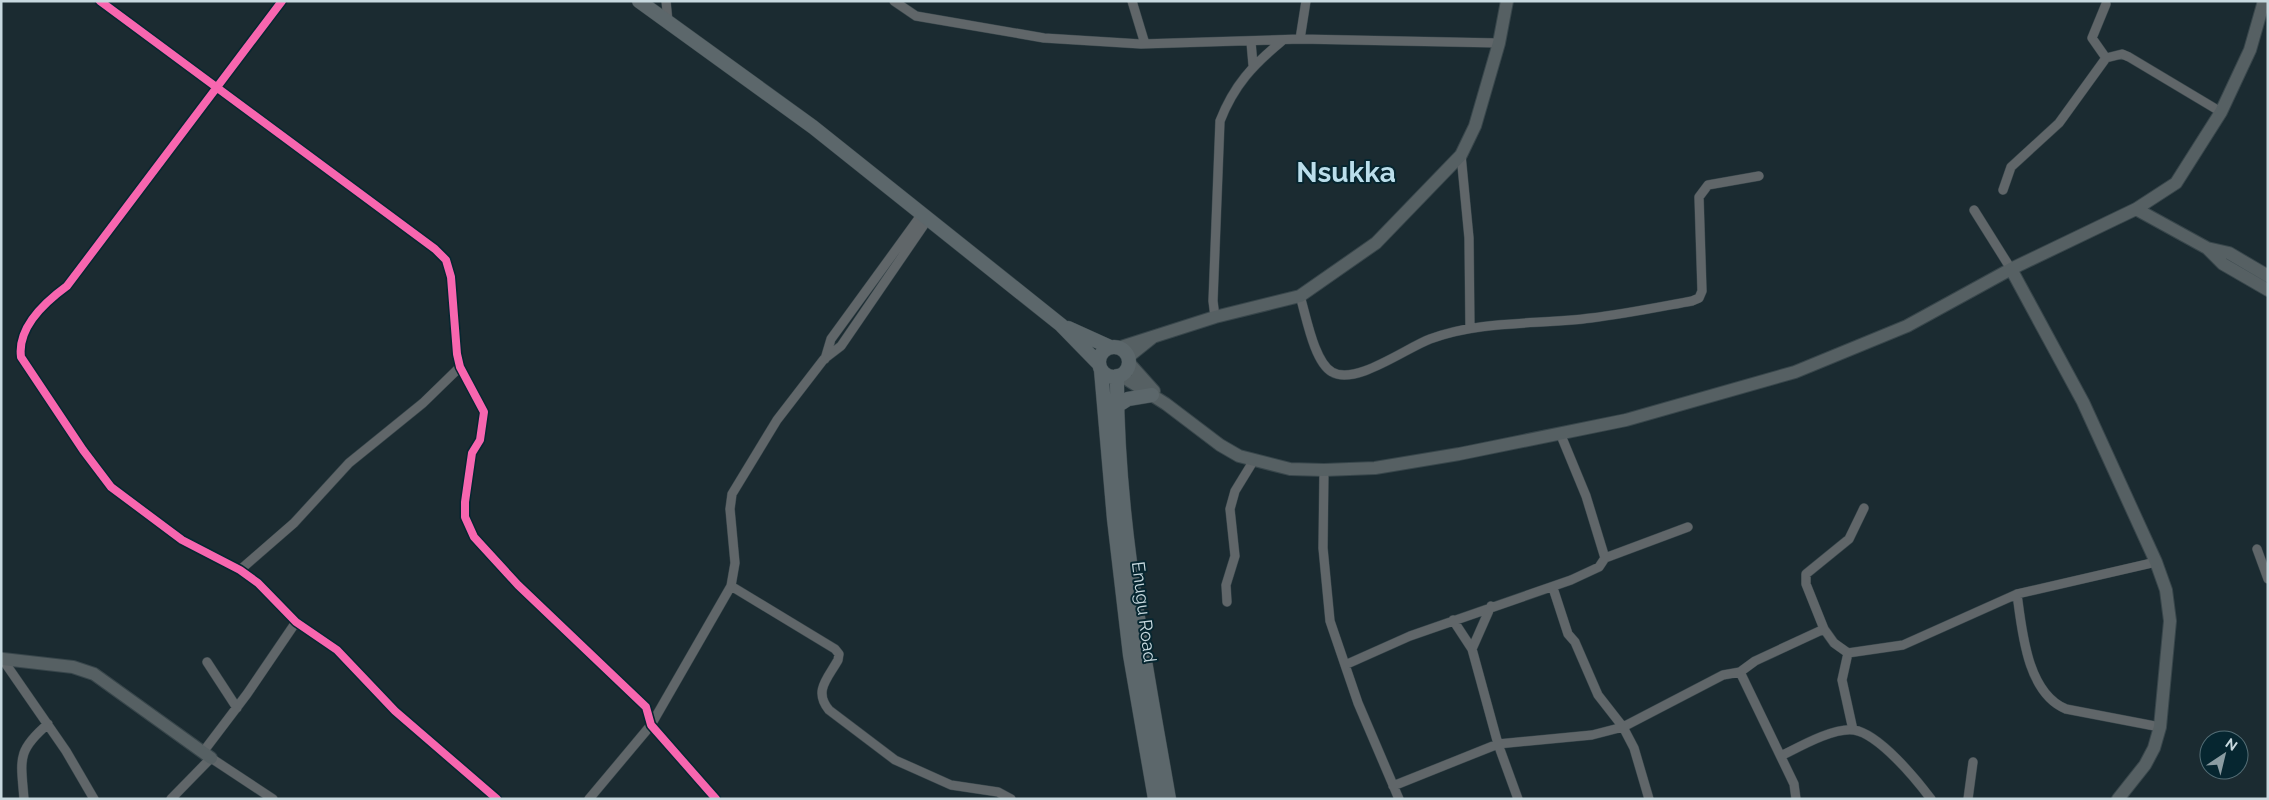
<svg xmlns="http://www.w3.org/2000/svg" width="2269" height="800" font-family="Raleway,sans-serif">
  <style>
    .lines { fill: none; stroke-linecap: round; stroke-linejoin: round }
    .street-casing { stroke: #38464b; stroke-width: 10 }
    .secondary-casing { stroke: #38464b; stroke-width: 14 }
    .primary-casing { stroke: #38464b; stroke-width: 15 }
    .street { stroke: #606669; stroke-width: 9 }
    .secondary { stroke: #566063; stroke-width: 12 }
    .primary { stroke: #5c676b; stroke-width: 14 }
    .cycleway-casing { stroke: #062630; stroke-width: 11 }
    .cycleway { stroke: #f766af; stroke-width: 8 }
    .labels { text-anchor: middle; stroke-width: 4; stroke-linejoin: round; paint-order: stroke }
    .street-label { font-size: 18px; fill: #c8d9df; stroke: #062630 }
    .town-label { font-size: 28px; font-weight: bold; fill: #bbdeeb; stroke: #062630 }
  </style>
  <rect width="100%" height="100%" fill="#1b2b31"/>
  <g class="lines">
    <defs>
      <path id="street" d="M100 1 435 249 446 260 451 277 457 354 460 367 484 412 480 440 472 453 465 502V517L474 537 518 585 646 707 651 725 716 799
        M282 1 67 286C45 302 17 327 21 357L83 450 111 487 182 540 240 570 258 583 296 622 337 650 395 711 497 799
        M666 1 668 22
        M894 1 916 16 1044 38 1141 44 1300 39 1499 43
        M1132 1 1145 44
        M2106 4 2092 38 2106 58
        M1300 39 1306 1
        M1251 42 1253 65
        M1461 155 1469 238 1470 328
        M2003 190 2011 167 2059 123 2106 58 2122 54 2129 57 2221 112
        M1974 210 2011 269
        M1300 296C1306 315 1314 362 1332 372 1355 386 1406 348 1430 339 1480 320 1538 325 1591 318 1625 314 1659 307 1692 301L1699 298 1702 291 1699 197 1708 185 1759 176
        M1215 317 1213 301 1220 121C1234 85 1253 65 1282 41
        M825 359 831 339 922 214
        M1324 470 1323 548 1330 621 1358 703 1399 799
        M2257 549 2268 579
        M1605 558 1688 527
        M240 570 294 523 349 463 423 403 460 367
        M731 586 835 649 839 654 838 660C828 678 813 691 829 710L895 760 951 785 998 792 1011 799
        M1553 588 1568 634 1575 642 1598 695 1623 727 1723 675 1740 672 1794 784 1796 799
        M2017 594C2022 631 2027 693 2066 709L2160 727
        M1227 602 1226 585 1235 556 1230 509 1235 491 1254 460
        M1453 620 1472 649 1498 744 1518 799
        M1824 629 1806 584V574L1849 539 1864 508
        M1472 649 1491 606
        M1848 653 1903 645 2017 594 2156 562
        M1 657 66 751 94 799
        M207 662 237 708
        M1345 665 1410 636 1571 580 1599 567 1605 558 1586 496 1560 433
        M1740 672 1755 661 1824 629 1834 643 1848 653 1842 680 1853 730
        M203 752 247 694 296 622
        M1781 756C1799 747 1834 727 1854 730 1879 734 1916 779 1931 799
        M1393 786 1498 744 1592 735 1623 727 1634 748 1649 799
        M24 799C21 760 16 751 48 724
        M171 799 211 758 273 799
        M589 799 651 725 731 586 735 563 730 509 732 494 777 420 824 359 841 346 928 219
        M1968 799 1973 762"/>
      <path id="secondary" d="M2136 209 2207 248 2223 264 2268 290
        M2207 248 2229 253 2268 276
        M2011 269 2083 402 2156 562 2166 590 2170 621 2160 727 2154 748 2145 765 2118 799
        M1118 348 1215 317 1300 296 1376 243 1461 155 1475 126 1499 43 1507 1
        M1128 357 1153 337
        M1129 363 1154 391
        M1120 375 1166 404 1220 445 1239 456 1290 469 1324 470 1375 468 1459 454 1626 420 1795 372 1907 326 2011 269 2136 209 2176 183 2221 112 2250 50 2264 1
        M3 659 73 667 94 674 211 758"/>
      <path id="primary" d="M639 1 813 127 1061 325 1099 364
        M1068 328 1110 347
        M1099 362a15 15 0 1 1 30 0a15 15 0 1 1-30 0Z
        M1101 370 1114 519 1130 655 1155 799
        M1117 376C1116 518 1145 660 1169 799
        M1117 406 1128 399 1152 395"/>
    </defs>
    <use href="#street" class="street-casing"/>
    <use href="#secondary" class="secondary-casing"/>
    <use href="#primary" class="primary-casing"/>
    <use href="#street" class="street"/>
    <use href="#secondary" class="secondary"/>
    <use href="#primary" class="primary"/>
    <defs>
      <path id="cycleway" d="M100 1 435 249 446 260 451 277 457 354 460 367 484 412 480 440 472 453 465 502V517L474 537 518 585 646 707 651 725 716 799
        M282 1 67 286C45 302 17 327 21 357L83 450 111 487 182 540 240 570 258 583 296 622 337 650 395 711 497 799"/>
    </defs>
    <use href="#cycleway" class="cycleway-casing"/>
    <use href="#cycleway" class="cycleway"/>
  </g>
  <g class="labels">
    <g class="street-label">
      <text transform="translate(1144 612) rotate(83)" y="6">Enugu Road</text>
    </g>
    <g class="town-label">
      <text x="1346" y="182">Nsukka</text>
    </g>
  </g>
  <rect width="2269" height="800" fill="none" stroke="#c8d9df" stroke-width="5"/>
  <g transform="translate(2224 755) rotate(35)"><circle r="24" fill="#062630" stroke="#546e76"/>
  <path d="M0-4L9 19L0 12L-9 19Z" fill="#8b9ca2"/>
  <text y="-8" font-size="14" font-weight="bold" text-anchor="middle" fill="#c8d9df">N</text>
  </g>
</svg>
